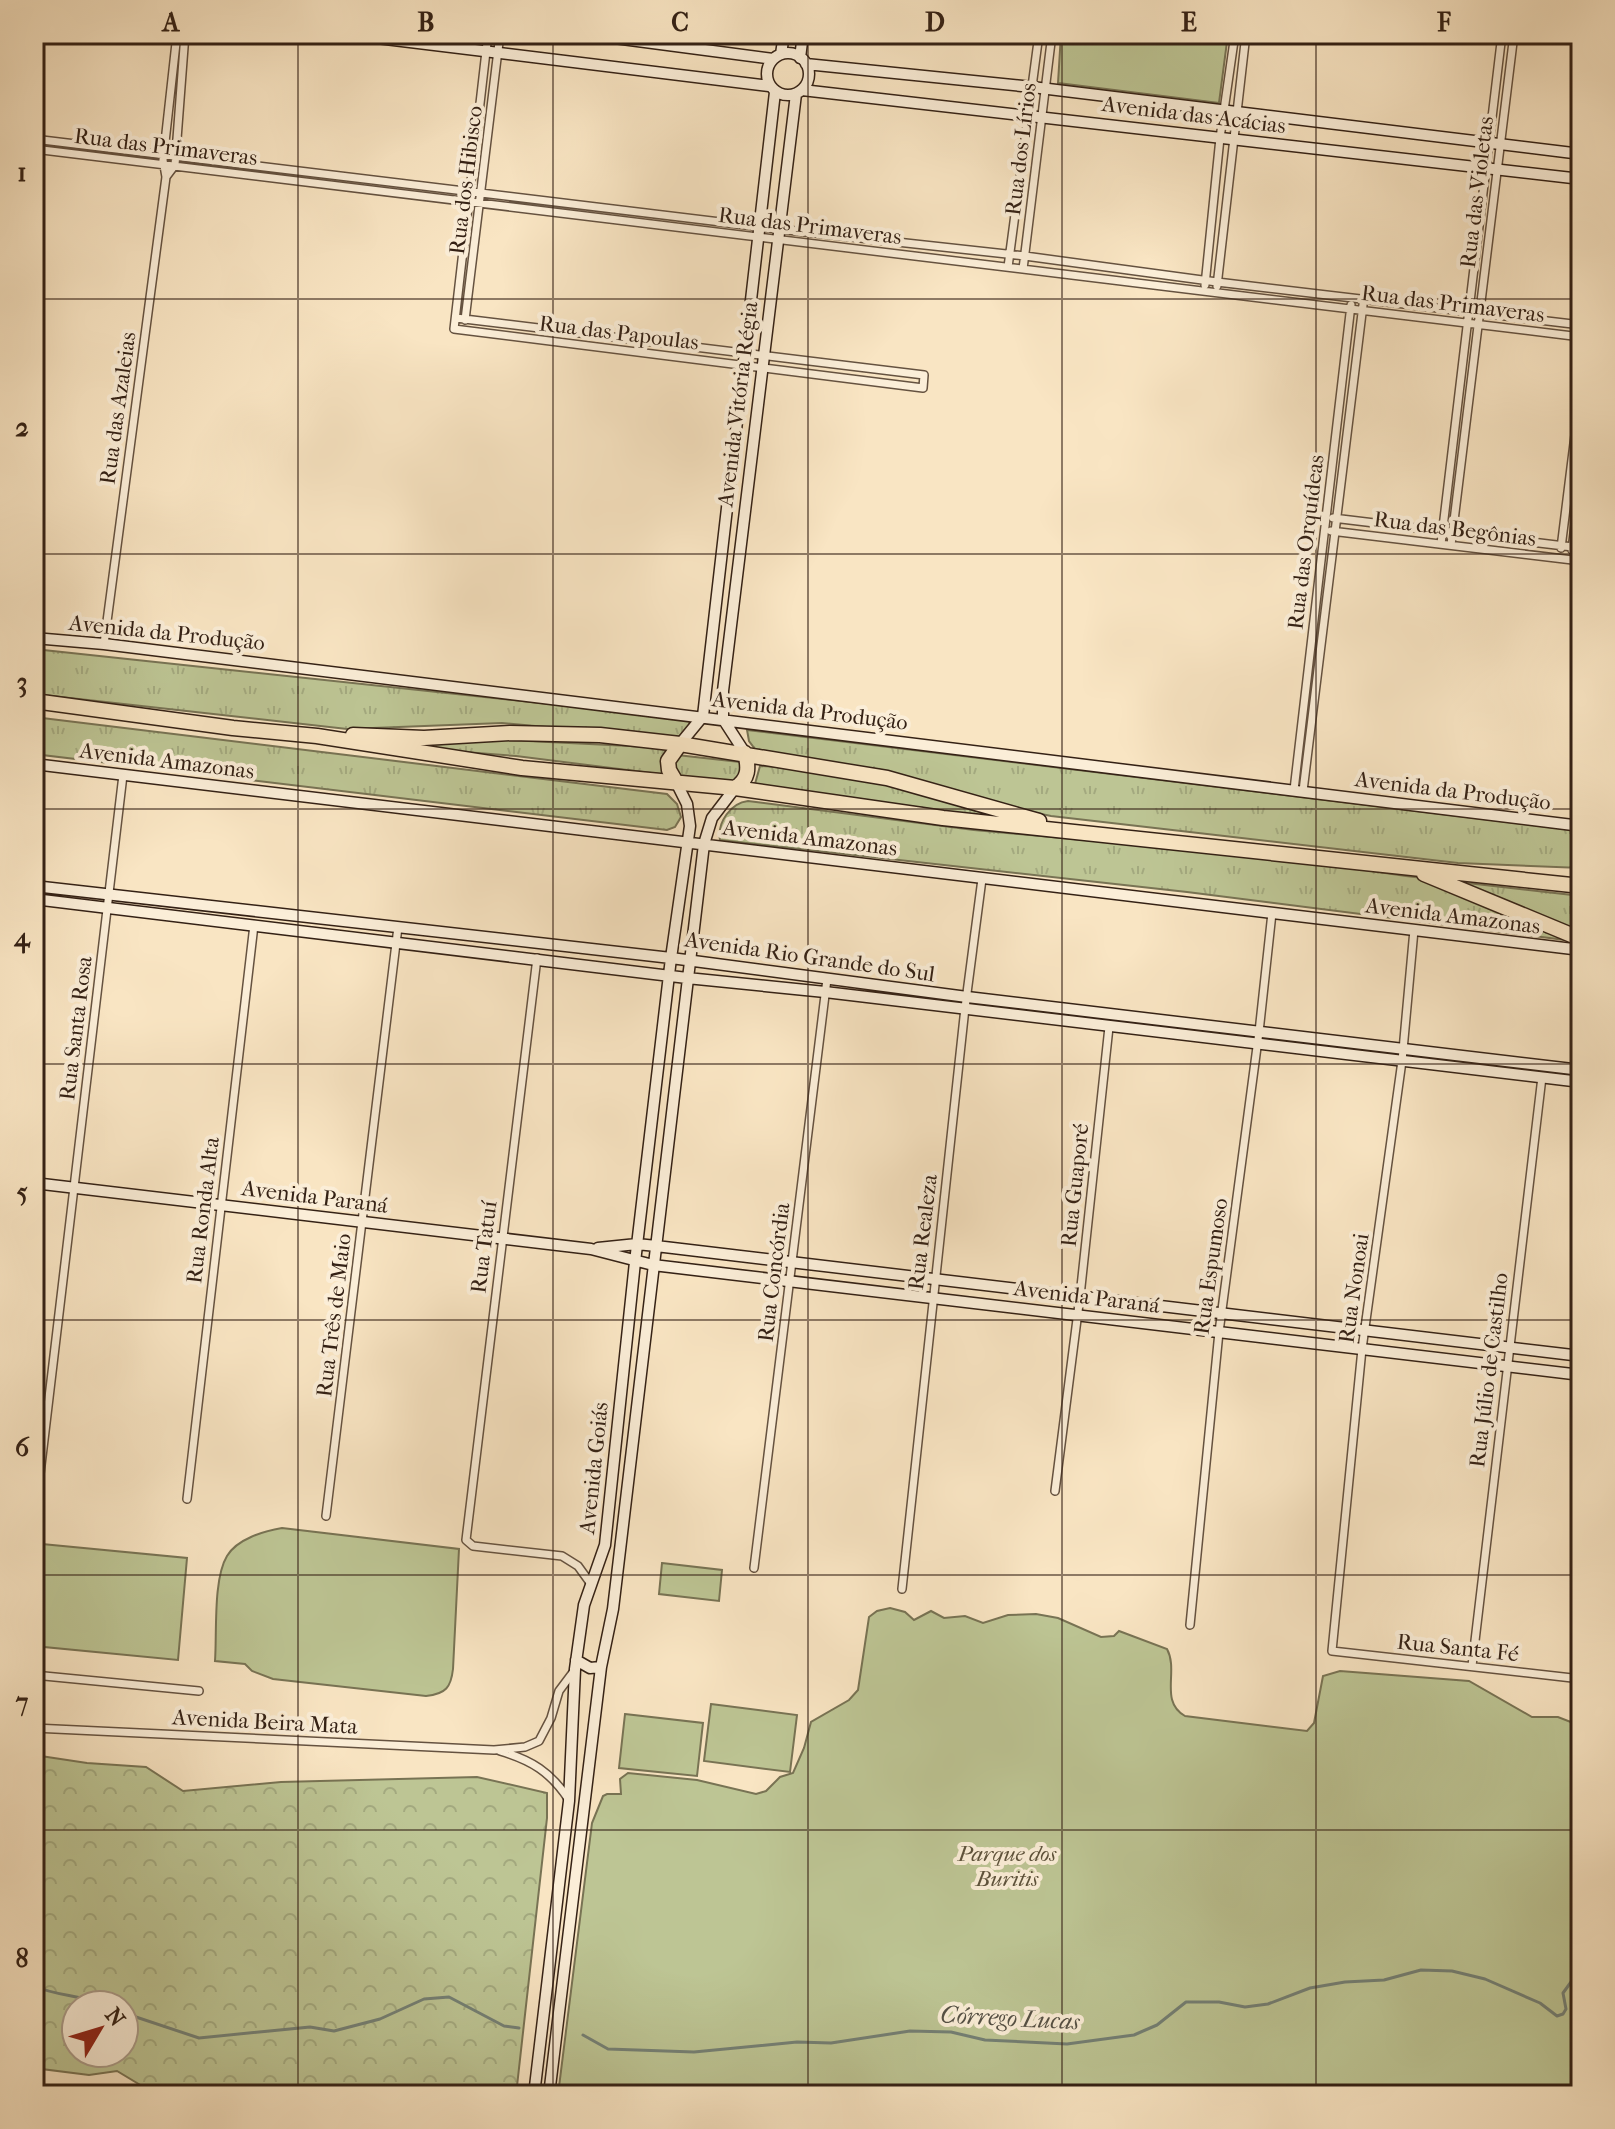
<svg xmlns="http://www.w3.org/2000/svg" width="1615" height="2129" font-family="'IM FELL French Canon',serif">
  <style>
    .grass { fill: url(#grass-tufts); stroke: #787354; stroke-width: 2 }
    .forest { fill: url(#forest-crowns); stroke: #787354; stroke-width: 2; fill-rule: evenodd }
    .park { fill: #bdc594; stroke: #787354; stroke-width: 2 }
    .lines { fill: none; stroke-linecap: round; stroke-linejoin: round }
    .stream { stroke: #748075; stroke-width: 3 }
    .street-casing { stroke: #655240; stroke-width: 10 }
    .secondary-casing { stroke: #342115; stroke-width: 13 }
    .highway-casing { stroke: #342115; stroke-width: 17 }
    .street { stroke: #fbeed8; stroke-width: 7 }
    .secondary { stroke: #fbeed8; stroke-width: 10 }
    .highway { stroke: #f9e5c3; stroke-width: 14 }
    .grid { fill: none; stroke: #342115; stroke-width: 2; stroke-opacity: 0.55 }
    .labels { text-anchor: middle; stroke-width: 8; stroke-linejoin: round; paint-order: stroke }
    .street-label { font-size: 22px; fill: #342115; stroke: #fbeed8 }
    .park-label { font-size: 22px; font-style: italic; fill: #5d523b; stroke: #fbeed8 }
    .water-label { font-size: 24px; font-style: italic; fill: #545045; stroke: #fbeed8 }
    .neatline { fill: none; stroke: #342115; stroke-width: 3 }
    .grid-label { font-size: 26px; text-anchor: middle; font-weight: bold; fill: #342115 }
  </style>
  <defs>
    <pattern id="grass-tufts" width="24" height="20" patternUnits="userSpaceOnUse" patternTransform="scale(2)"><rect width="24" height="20" fill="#bdc594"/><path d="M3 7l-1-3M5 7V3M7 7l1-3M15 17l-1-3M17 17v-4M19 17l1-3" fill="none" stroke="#a3a97f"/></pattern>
    <pattern id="forest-crowns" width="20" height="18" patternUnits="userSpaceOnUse" patternTransform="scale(2)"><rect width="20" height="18" fill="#bdc594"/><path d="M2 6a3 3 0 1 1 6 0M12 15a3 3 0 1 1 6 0" fill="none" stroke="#a3a97f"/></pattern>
  </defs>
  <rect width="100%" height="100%" fill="#f9e5c3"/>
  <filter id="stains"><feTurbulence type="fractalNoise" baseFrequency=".0025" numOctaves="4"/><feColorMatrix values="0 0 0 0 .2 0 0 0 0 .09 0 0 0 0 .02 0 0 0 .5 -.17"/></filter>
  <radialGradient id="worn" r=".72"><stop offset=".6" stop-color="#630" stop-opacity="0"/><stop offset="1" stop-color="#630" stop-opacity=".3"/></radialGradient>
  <path class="grass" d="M34 649 690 719C690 730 686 733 677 739L502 723 347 729 34 694Z
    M34 717 667 794 677 804 681 817 675 827 667 830 34 754Z
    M747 730 1581 831V868L1458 863 1051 816 1007 807 897 775 755 749 749 741Z
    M466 738 670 748 667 775 516 756 400 747Z
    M677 755 740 762 743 766 735 783 679 779 673 763Z
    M760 766C846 770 928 794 1011 817L992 818 755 784Z
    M748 801 974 830 1281 858 1406 876 1581 896V942L1187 892 720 840C717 822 731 803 748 801Z"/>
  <path class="forest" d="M34 1755 87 1763 146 1767 183 1791 281 1782 477 1777 547 1793V1818L516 2095H157L117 2071 89 2075 34 2068ZM76 2005H124V2053H76Z"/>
  <path class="park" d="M1061 34H1228L1219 103 1058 83Z
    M282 1528 459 1549 453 1669C451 1687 446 1694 426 1696L273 1679 252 1671 245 1664 215 1661C217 1633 213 1579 227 1556 237 1539 264 1531 282 1528Z
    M42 1544 187 1558 178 1660 34 1646Z
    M662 1563 722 1570 719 1601 659 1594Z
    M890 1608 905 1612 914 1620 931 1611 944 1618 965 1616 983 1623 1008 1615 1036 1614 1058 1618 1101 1637 1114 1636 1119 1631 1167 1649C1179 1671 1159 1701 1185 1716L1307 1731 1314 1723 1323 1676 1340 1671 1469 1681 1532 1717H1558L1581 1726V2095H558L592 1823 603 1796 607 1794H621L620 1779 628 1773 697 1780 756 1794 766 1791 780 1777 793 1773 804 1748 811 1722 849 1700 858 1690 869 1617 877 1611Z
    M711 1704 797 1715 790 1772 704 1761Z
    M625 1714 703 1723 697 1776 619 1768Z"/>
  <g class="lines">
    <path class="stream" d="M34 1986C56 1996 81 1995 104 2005
      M124 2013 199 2038 310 2027 334 2031 380 2019 424 1999 449 1997 504 2026 519 2028
      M583 2035 608 2049 694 2052 797 2042 831 2043 910 2031 951 2032 985 2040 1067 2044 1134 2035 1157 2025 1186 2002H1219L1245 2007 1268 2004 1310 1988 1345 1982 1384 1980 1421 1970 1452 1971 1485 1979 1540 2003 1557 2016 1563 2014 1566 2009 1563 1993 1571 1982 1581 1983"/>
    <defs>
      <path id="street" d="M34 139 778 229 1025 256 1217 282 1581 325
        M34 149 1581 337
        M166 177 175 165 185 34
        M1008 267 1039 34
        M1023 269 1052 34
        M1205 285 1220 138 1235 34
        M1217 286 1246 34
        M456 318 924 375 923 388 454 329 488 34
        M465 320 500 34
        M1333 518 1581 548
        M1331 531 1581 561
        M1441 544 1502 34
        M1451 545 1514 34
        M1561 548 1581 387
        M1572 550 1581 474
        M104 644 166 177 163 160 177 34
        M1294 790 1351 305
        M1303 791 1363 305
        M1414 930 1402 1061 1362 1349 1332 1651 1581 1679
        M537 958 466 1540 473 1546 562 1556 578 1566 591 1584
        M1055 1491 1080 1296 1109 1027
        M187 1499 254 925
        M326 1516 398 927
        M34 1524 123 775
        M754 1568 827 979
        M902 1589 965 1008 982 879
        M1190 1625 1219 1332 1259 1032 1272 913
        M1472 1666 1542 1077
        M34 1675 199 1691
        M34 1728 494 1750 525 1747 539 1741 551 1718 559 1691 574 1671
        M500 1751C531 1760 551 1772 569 1800"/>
      <path id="secondary" d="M344 34 769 86
        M584 34 773 59
        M767 74a21 21 0 1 1 42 0a21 21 0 1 1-42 0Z
        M781 54 784 34
        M800 58 803 34
        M806 64 1032 87 1581 154
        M802 90 1581 179
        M34 638 104 644 1581 826
        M680 744 703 716 775 92
        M745 753 723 719V691L796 94
        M34 764 1581 950
        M34 886 671 958 967 997 1581 1070
        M34 899 687 978 825 992 1581 1082
        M34 1183 591 1249 653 1265 1581 1375
        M598 1248 637 1244 656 1246 1581 1356
        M576 1660 590 1668 601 1667
        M534 2095 569 1801 575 1669 584 1605 605 1545 635 1262 671 958 690 826 687 804 676 782
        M549 2095 601 1667 613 1609 704 844 712 818 735 788"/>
      <path id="highway" d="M34 701 233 728 317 736 522 768 735 788 943 818 1581 886
        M353 735 424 738 510 733 600 735 680 744 887 778 1039 821
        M676 782 669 770 668 761 680 744
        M735 788C749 779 749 768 745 753
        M1424 874 1581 939"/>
    </defs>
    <use href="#street" class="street-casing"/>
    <use href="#secondary" class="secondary-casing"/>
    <use href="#highway" class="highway-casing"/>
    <use href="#street" class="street"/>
    <use href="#secondary" class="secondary"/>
    <use href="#highway" class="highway"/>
  </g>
  <path class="grid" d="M298 34V2095M553 34V2095M808 34V2095M1062 34V2095M1316 34V2095M34 299H1581M34 554H1581M34 809H1581M34 1064H1581M34 1320H1581M34 1575H1581M34 1830H1581"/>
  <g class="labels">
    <g class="street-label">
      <text transform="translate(1194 114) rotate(7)" y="8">Avenida das Acácias</text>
      <text transform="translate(166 146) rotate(7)" y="8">Rua das Primaveras</text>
      <text transform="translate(1020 149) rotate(-83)" y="8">Rua dos Lírios</text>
      <text transform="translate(465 180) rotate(-83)" y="8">Rua dos Hibisco</text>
      <text transform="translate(1476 192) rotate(-83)" y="8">Rua das Violetas</text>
      <text transform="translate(810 225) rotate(7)" y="8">Rua das Primaveras</text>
      <text transform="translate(1453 303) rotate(7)" y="8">Rua das Primaveras</text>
      <text transform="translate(619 332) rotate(7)" y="8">Rua das Papoulas</text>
      <text transform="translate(737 404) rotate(-83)" y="8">Avenida Vitória Régia</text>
      <text transform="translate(117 408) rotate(-82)" y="8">Rua das Azaleias</text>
      <text transform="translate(1455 528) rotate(7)" y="8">Rua das Begônias</text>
      <text transform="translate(1305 542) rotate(-83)" y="8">Rua das Orquídeas</text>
      <text transform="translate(167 632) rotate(6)" y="8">Avenida da Produção</text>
      <text transform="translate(810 710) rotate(7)" y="8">Avenida da Produção</text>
      <text transform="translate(167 760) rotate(7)" y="8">Avenida Amazonas</text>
      <text transform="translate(1453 790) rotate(7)" y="8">Avenida da Produção</text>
      <text transform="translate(810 837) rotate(7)" y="8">Avenida Amazonas</text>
      <text transform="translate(1453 915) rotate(7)" y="8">Avenida Amazonas</text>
      <text transform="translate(810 956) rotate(8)" y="8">Avenida Rio Grande do Sul</text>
      <text transform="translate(75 1028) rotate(-83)" y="8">Rua Santa Rosa</text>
      <text transform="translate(1074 1185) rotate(-84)" y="8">Rua Guaporé</text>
      <text transform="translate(315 1196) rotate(7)" y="8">Avenida Paraná</text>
      <text transform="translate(202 1210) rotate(-83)" y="8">Rua Ronda Alta</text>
      <text transform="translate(922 1232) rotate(-83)" y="8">Rua Realeza</text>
      <text transform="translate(483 1247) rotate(-83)" y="8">Rua Tatuí</text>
      <text transform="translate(1210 1266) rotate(-82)" y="8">Rua Espumoso</text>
      <text transform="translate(773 1272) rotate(-83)" y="8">Rua Concórdia</text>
      <text transform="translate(1353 1288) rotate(-82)" y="8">Rua Nonoai</text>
      <text transform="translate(1087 1296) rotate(7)" y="8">Avenida Paraná</text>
      <text transform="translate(333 1315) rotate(-83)" y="8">Rua Três de Maio</text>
      <text transform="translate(1488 1370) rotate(-83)" y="8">Rua Júlio de Castilho</text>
      <text transform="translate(593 1468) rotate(-84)" y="8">Avenida Goiás</text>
      <text transform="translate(1458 1647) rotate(6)" y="8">Rua Santa Fé</text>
      <text transform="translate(265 1721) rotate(3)" y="8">Avenida Beira Mata</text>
    </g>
    <g class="park-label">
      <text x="1007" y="1861">Parque dos<tspan x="1007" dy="25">Buritis</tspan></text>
    </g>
    <g class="water-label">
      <text transform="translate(1010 2018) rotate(3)" y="8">Córrego Lucas</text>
    </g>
  </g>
  <rect width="1615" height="2129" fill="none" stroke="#f9e5c3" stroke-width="88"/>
  <g transform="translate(100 2029) rotate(52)"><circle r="38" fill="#fbeed8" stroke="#ab9c8a" stroke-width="2"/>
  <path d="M0-6L14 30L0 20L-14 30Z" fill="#8f2418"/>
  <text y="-12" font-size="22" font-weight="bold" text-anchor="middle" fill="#342115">N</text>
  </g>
  <rect x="44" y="44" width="1527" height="2041" class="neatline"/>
  <g class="grid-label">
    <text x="171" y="31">A</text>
    <text x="426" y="31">B</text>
    <text x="680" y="31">C</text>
    <text x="935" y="31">D</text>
    <text x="1189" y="31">E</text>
    <text x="1444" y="31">F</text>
    <text x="22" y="181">1</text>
    <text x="22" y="436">2</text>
    <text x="22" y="691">3</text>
    <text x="22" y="946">4</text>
    <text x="22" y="1201">5</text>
    <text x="22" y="1456">6</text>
    <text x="22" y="1711">7</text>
    <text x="22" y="1967">8</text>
  </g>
  <rect width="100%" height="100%" filter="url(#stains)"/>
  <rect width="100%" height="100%" fill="url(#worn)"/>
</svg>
